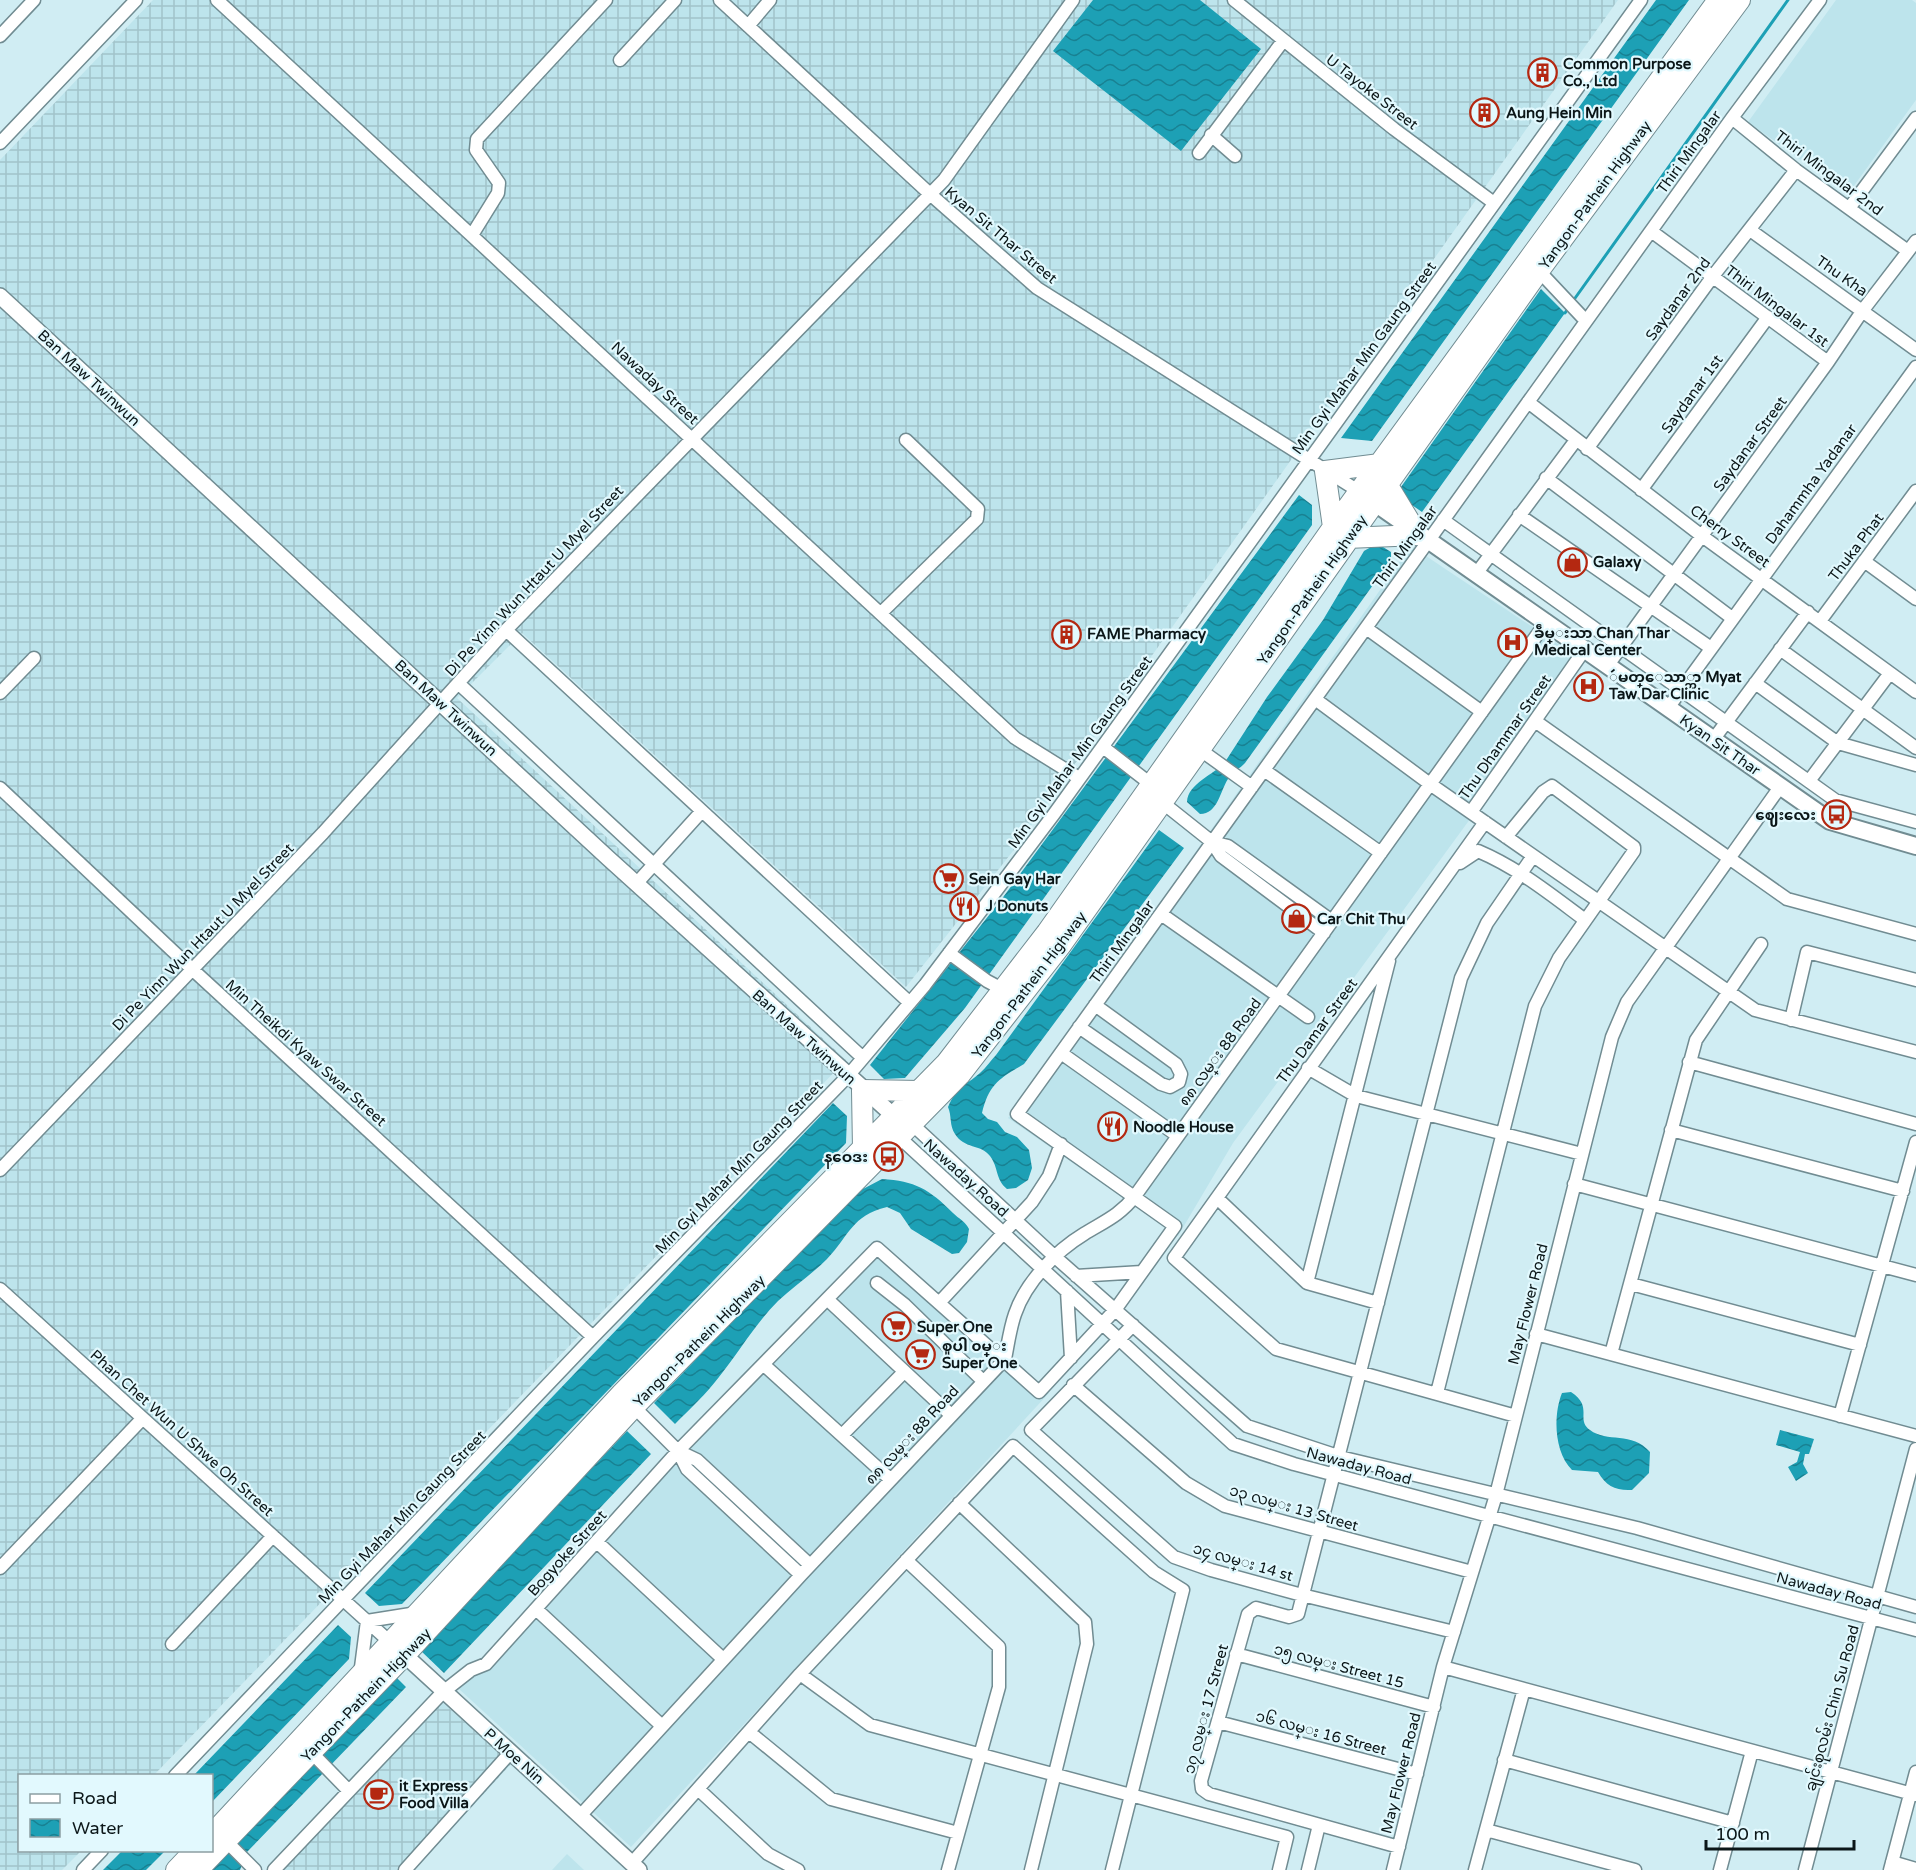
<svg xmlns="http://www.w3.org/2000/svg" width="1916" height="1870" font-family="'Varela Round','Noto Sans Myanmar',sans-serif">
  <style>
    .built { fill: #bde4ec }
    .industrial { fill: url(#industrial-grid) }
    .water { fill: url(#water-waves) }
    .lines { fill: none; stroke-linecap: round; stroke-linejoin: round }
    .stream { stroke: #1da0b5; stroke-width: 3 }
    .minor-casing { stroke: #718c92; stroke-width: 15 }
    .tertiary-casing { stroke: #718c92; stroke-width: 18 }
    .secondary-casing { stroke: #718c92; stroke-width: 20 }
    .primary-casing { stroke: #718c92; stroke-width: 22 }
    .minor { stroke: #fff; stroke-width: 12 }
    .tertiary { stroke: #fff; stroke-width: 15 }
    .secondary { stroke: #fff; stroke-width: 16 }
    .primary { stroke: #fff; stroke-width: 20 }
    .labels { text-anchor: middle; stroke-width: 4.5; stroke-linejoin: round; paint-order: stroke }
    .poi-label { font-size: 15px; font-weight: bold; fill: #0b1618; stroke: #e2f9fe; text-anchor: start }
    .street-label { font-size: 15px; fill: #0b1618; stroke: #e2f9fe }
  </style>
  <defs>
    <pattern id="industrial-grid" width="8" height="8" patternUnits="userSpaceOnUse" patternTransform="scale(1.5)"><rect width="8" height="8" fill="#bde4ec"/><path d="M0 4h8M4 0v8" fill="none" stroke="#a1c3ca"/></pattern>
    <pattern id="water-waves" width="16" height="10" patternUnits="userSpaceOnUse" patternTransform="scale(1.5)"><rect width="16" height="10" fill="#1da0b5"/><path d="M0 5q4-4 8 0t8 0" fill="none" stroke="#188192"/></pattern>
  </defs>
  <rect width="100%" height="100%" fill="#d0edf3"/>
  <path class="built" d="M1836 0H1912L1916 3V100L1848 194 1748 122Z
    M1411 546 1585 662 1233 1143 1178 1236 1008 1118Z
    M878 1240 1049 1393 631 1847 459 1689Z
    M567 1854 584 1870H552Z"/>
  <path class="industrial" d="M153 0H1618L1013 851 906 987 522 633 457 698 846 1060 154 1775 20 1776V1850L81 1851 62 1870H0V160Z
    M441 1701 511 1764 414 1870H280Z"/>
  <path class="water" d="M1093 0H1200L1261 49 1181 151 1053 51Z
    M1656 0H1689L1372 441 1341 438Z
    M1541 289 1565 313 1422 512 1396 494Z
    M1299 495 1312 505V525L965 1008 905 1078 884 1079 870 1065 1001 900Z
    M1371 547H1383L1391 552V560L1245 763C1240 769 1232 771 1228 779 1220 791 1218 814 1200 814L1187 802C1188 783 1214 775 1225 762L1267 697 1323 620 1364 551Z
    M1159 830 1184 848 1024 1064C1000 1078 989 1084 982 1113L988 1119 997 1122 1005 1132 1017 1137 1029 1150 1032 1168 1028 1180 1016 1188 1007 1189C995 1179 999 1168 990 1156 981 1144 964 1149 955 1134 949 1125 952 1116 948 1107 959 1083 963 1088 980 1073 986 1068 991 1060 996 1055Z
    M833 1103 847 1116 846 1143 402 1604 379 1606 365 1593Z
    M882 1179C915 1181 929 1189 953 1213 959 1219 965 1221 969 1229L967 1242 959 1253 952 1254 911 1229 900 1213 887 1207C851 1216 850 1235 827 1259 812 1274 794 1286 778 1301 755 1324 739 1352 719 1377 706 1394 690 1409 675 1424L654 1403 845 1204 863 1189Z
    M1571 1392C1594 1407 1575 1419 1590 1430 1607 1443 1632 1431 1650 1452L1649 1473 1632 1490C1616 1491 1606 1486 1598 1472L1572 1470C1554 1452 1553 1415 1562 1393Z
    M1780 1430 1814 1439 1809 1454H1805L1803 1464 1808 1473 1796 1481 1788 1467 1797 1462 1800 1452 1776 1445Z
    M627 1431 651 1454 444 1673 420 1650Z
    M338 1625 351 1637 349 1659 212 1802V1776L194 1775Z
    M397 1678 406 1687 247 1852 240 1870H212Z
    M122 1851V1850L165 1851 146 1870H103Z"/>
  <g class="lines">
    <path class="stream" d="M1573 301 1788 0
      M1565 313 1569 307"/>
    <defs>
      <path id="minor" d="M217 0 1015 738 1079 778
        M720 0 930 194 1037 288 1360 492
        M1234 0 1394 129 1494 203
        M748 26 770 0
        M0 36 34 0
        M620 60 675 0
        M1732 118 1796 170 1908 251
        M1211 135 1235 156
        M0 143 136 0
        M1199 153 1283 41
        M1850 207 1916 118
        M1750 230 1916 350
        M1651 231 1828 362
        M472 235 498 193 499 183 476 150 477 139 606 0
        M1539 271 1586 321
        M1528 402 1702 536 1916 692
        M1587 449 1713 276 1796 170
        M1546 478 1732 618
        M1641 490 1768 317
        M1519 515 1711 648
        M1443 520 1835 800 1916 822
        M1864 561 1916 599
        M1476 574 1576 440
        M881 613 977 519 978 509 906 440
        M1820 621 1916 491
        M1366 628 1482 712
        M506 630 910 1003
        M1780 649 1916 748
        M1608 665 1828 362 1863 310 1916 241
        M458 683 863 1058
        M1755 683 1838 743 1916 765
        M0 693 34 658
        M1315 699 1430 784 1755 1010 1916 1052
        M1668 708 1916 367
        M1535 721 1787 899 1916 934
        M1713 740 1808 612
        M1103 747 1152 785
        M1199 749 1252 787
        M1264 770 1381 853
        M1809 781 1890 673
        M0 788 193 970 593 1337
        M1163 803 1212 842
        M1471 812 1585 649
        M1485 822 1174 1258 1276 1349 1516 1416
        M1460 863 1478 851C1518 868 1550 894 1585 920
        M636 884 702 811
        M1161 914 1308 1017
        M1324 933 1221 856 1212 842 1228 846 1332 921
        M949 953 987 981 1004 990
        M1791 1020 1807 952 1916 980
        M1079 1027 1161 1084 1170 1087 1179 1082 1181 1074 1176 1064 1095 1005
        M1061 1053 1178 1136
        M1689 1062 1916 1124
        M1308 1068 1356 1096 1582 1154
        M906 1122 913 1125 1054 1256 1247 1426 1344 1458 1637 1528 1916 1607
        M1671 1130 1903 1191
        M899 1133 900 1138 1233 1444 1294 1464 1916 1630
        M0 1170 323 833 506 630 944 180 1073 0
        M1574 1184 1916 1275
        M1217 1198 1307 1283 1378 1303
        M1076 1276 1142 1272
        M877 1283 905 1305 983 1381
        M1307 1283 1389 961
        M1631 1284 1860 1345
        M0 1289 390 1642
        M1067 1291 1071 1358
        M827 1299 950 1414
        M939 1303 1032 1202 1049 1176 1061 1144
        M1133 1325 1031 1430 1174 1557 1211 1570 1302 1595 1454 1632
        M1536 1334 1916 1436
        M1611 1354 1696 1040 1761 944
        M764 1365 890 1479
        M1073 1385 1186 1483 1225 1506 1472 1572
        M1437 1393 1535 1006 1559 958 1634 851V847L1552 786 1543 792 1506 837
        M630 1403 678 1451 687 1469 801 1575
        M1840 1416 1916 1142
        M842 1435 904 1372
        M678 1451 697 1460 810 1565
        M959 1503 1085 1622 1087 1644 1031 1870
        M597 1542 723 1659
        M906 1560 999 1647V1687L948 1870
        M0 1568 142 1419
        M536 1609 662 1726
        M172 1644 273 1536
        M1236 1654 1434 1707
        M1443 1667 1916 1795
        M800 1674 870 1725 1287 1837 1279 1870
        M360 1675 367 1621 417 1613
        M1218 1722 1417 1774
        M749 1732 831 1799 958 1833
        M311 1752 349 1791
        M1504 1760 1733 1823
        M175 1776 593 1337 847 1077 925 985 1054 814 1641 0
        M698 1789 768 1854 798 1870
        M580 1816 801 1575 1005 1359C1008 1344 1010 1328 1015 1314 1026 1282 1056 1251 1084 1234 1105 1221 1119 1216 1135 1196L1547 621
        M1486 1830 1635 1870
        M226 1841 255 1870
        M1399 1847 1209 1794 1202 1789 1201 1781 1248 1614 1256 1608 1289 1617 1298 1614 1461 978 1487 923 1533 856
        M1892 1862 1916 1869
        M632 1863 800 1674 1013 1446 1154 1572 1183 1590 1112 1870
        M83 1870 102 1850
        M274 1870 443 1692 471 1670 486 1664 678 1451 877 1248 1039 1392 1115 1310 1175 1226 1017 1114 1732 118 1820 0
        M405 1870 510 1753
        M1308 1870 1319 1825
        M1393 1870 1443 1667 1496 1495 1612 1037 1627 1002 1780 787
        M1475 1870 1524 1689
        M1720 1870 1752 1751
        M1805 1870 1916 1449
        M1890 1870 1916 1772"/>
      <path id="tertiary" d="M0 296 608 858 895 1117
        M397 1648 639 1870"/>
      <path id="secondary" d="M1365 496 1830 821 1916 846"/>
      <path id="primary" d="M1333 527 1325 471 1380 464
        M1347 538 1418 535 1387 484
        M863 1149 862 1090 920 1091
        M212 1834 621 1394 946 1063 1047 932 1333 527 1718 0
        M176 1870 195 1850
        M198 1870 404 1656 634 1407 960 1075 1062 944 1539 271 1740 0"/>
    </defs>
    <use href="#minor" class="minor-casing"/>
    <use href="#tertiary" class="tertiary-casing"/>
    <use href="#secondary" class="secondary-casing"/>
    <use href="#primary" class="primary-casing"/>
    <use href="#minor" class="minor"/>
    <use href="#tertiary" class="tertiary"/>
    <use href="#secondary" class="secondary"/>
    <use href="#primary" class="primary"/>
  </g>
  <defs>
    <symbol id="building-ring" viewBox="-11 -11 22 22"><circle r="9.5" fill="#e2f9fe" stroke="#b42811" stroke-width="1.5"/><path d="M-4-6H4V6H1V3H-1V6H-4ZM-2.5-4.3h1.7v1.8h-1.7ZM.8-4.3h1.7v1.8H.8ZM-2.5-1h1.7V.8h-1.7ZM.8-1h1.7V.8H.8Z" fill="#b42811"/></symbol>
    <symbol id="shop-ring" viewBox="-11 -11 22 22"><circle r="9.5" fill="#e2f9fe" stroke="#b42811" stroke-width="1.5"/><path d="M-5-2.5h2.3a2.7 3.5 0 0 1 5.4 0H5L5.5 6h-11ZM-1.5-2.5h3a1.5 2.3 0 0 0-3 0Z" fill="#b42811"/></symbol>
    <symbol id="hospital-ring" viewBox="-11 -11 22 22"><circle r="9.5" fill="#e2f9fe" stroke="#b42811" stroke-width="1.5"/><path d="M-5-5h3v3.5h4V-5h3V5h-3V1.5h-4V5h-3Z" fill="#b42811"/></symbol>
    <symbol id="bus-ring" viewBox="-11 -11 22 22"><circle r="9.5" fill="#e2f9fe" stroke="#b42811" stroke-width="1.5"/><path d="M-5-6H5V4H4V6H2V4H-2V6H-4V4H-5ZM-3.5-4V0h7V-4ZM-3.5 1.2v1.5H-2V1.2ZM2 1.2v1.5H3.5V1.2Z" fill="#b42811"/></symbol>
    <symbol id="supermarket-ring" viewBox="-11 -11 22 22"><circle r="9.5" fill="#e2f9fe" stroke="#b42811" stroke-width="1.5"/><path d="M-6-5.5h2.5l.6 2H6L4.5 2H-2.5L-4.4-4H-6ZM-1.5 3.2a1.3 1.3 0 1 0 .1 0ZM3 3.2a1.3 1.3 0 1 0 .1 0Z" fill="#b42811"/></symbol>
    <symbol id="restaurant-ring" viewBox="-11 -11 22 22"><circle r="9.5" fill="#e2f9fe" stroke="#b42811" stroke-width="1.5"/><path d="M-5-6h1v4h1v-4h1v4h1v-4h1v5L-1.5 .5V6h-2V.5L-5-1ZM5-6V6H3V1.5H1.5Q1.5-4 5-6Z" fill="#b42811"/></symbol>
    <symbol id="cafe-ring" viewBox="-11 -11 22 22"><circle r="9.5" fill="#e2f9fe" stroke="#b42811" stroke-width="1.5"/><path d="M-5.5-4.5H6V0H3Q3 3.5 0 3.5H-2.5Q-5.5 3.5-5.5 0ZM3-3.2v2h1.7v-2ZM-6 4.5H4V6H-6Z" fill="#b42811"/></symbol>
  </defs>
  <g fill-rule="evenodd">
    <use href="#building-ring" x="1526" y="56" width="33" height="33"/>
    <use href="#building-ring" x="1468" y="96" width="33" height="33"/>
    <use href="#shop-ring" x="1556" y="546" width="33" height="33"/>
    <use href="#building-ring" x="1050" y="618" width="33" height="33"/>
    <use href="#hospital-ring" x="1496" y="626" width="33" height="33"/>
    <use href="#hospital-ring" x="1572" y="670" width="33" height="33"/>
    <use href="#bus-ring" x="1820" y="798" width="33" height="33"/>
    <use href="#supermarket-ring" x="932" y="862" width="33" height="33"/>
    <use href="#restaurant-ring" x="948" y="890" width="33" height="33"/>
    <use href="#shop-ring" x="1280" y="902" width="33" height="33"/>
    <use href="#restaurant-ring" x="1096" y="1110" width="33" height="33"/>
    <use href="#bus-ring" x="872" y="1140" width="33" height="33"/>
    <use href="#supermarket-ring" x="880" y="1310" width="33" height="33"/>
    <use href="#supermarket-ring" x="904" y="1338" width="33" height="33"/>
    <use href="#cafe-ring" x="362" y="1778" width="33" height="33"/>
  </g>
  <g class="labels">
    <g class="poi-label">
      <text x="1563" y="69">Common Purpose<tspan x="1563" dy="17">Co., Ltd</tspan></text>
      <text x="1506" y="118">Aung Hein Min</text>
      <text x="1593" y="567">Galaxy</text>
      <text x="1534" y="638">ခဵမ္းသာ Chan Thar<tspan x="1534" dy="17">Medical Center</tspan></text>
      <text x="1087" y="639">FAME Pharmacy</text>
      <text x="1609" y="682">ဴမတ္ေသာ္တာ Myat<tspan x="1609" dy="17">Taw Dar Clinic</tspan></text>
      <text x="1816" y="820" text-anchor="end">ဈေးလေး</text>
      <text x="969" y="884">Sein Gay Har</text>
      <text x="986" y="911">J Donuts</text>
      <text x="1317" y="924">Car Chit Thu</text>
      <text x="1133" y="1132">Noodle House</text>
      <text x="868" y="1162" text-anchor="end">နဝေဒး</text>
      <text x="917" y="1332">Super One</text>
      <text x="942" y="1351">စူပါ ၀မ္း<tspan x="942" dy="17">Super One</tspan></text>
      <text x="399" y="1791">it Express<tspan x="399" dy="17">Food Villa</tspan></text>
    </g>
    <g class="street-label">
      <text transform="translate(1372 92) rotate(38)" y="5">U Tayoke Street</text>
      <text transform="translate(1689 152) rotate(-54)" y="5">Thiri Mingalar</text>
      <text transform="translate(1829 173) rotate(37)" y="5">Thiri Mingalar 2nd</text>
      <text transform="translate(1595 195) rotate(-54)" y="5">Yangon-Pathein Highway</text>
      <text transform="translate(1001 235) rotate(40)" y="5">Kyan Sit Thar Street</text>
      <text transform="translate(1842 276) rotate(35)" y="5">Thu Kha</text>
      <text transform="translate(1678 299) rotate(-54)" y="5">Saydanar 2nd</text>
      <text transform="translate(1777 306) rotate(37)" y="5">Thiri Mingalar 1st</text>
      <text transform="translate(1364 358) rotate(-54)" y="5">Min Gyi Mahar Min Gaung Street</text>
      <text transform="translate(89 378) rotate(43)" y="5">Ban Maw Twinwun</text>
      <text transform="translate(655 383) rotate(43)" y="5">Nawaday Street</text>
      <text transform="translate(1692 394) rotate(-54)" y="5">Saydanar 1st</text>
      <text transform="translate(1750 444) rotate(-54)" y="5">Saydanar Street</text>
      <text transform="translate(1811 484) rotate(-54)" y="5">Dahammha Yadanar</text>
      <text transform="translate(1730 536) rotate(36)" y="5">Cherry Street</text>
      <text transform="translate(1405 547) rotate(-54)" y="5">Thiri Mingalar</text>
      <text transform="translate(1856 547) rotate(-53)" y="5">Thuka Phat</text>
      <text transform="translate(534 581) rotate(-47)" y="5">Di Pe Yinn Wun Htaut U Myel Street</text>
      <text transform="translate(1312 590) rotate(-55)" y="5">Yangon-Pathein Highway</text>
      <text transform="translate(446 708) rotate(43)" y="5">Ban Maw Twinwun</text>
      <text transform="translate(1505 737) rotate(-55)" y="5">Thu Dhammar Street</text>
      <text transform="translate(1720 745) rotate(35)" y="5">Kyan Sit Thar</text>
      <text transform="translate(1080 752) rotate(-54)" y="5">Min Gyi Mahar Min Gaung Street</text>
      <text transform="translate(203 937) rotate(-46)" y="5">Di Pe Yinn Wun Htaut U Myel Street</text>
      <text transform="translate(1122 942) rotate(-54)" y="5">Thiri Mingalar</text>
      <text transform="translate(1029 985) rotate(-53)" y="5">Yangon-Pathein Highway</text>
      <text transform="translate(1317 1031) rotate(-54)" y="5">Thu Damar Street</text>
      <text transform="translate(804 1037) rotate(42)" y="5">Ban Maw Twinwun</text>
      <text transform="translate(1220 1052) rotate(-54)" y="5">၈၈ လမ္း 88 Road</text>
      <text transform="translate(306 1053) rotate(42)" y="5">Min Theikdi Kyaw Swar Street</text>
      <text transform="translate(739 1167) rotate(-46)" y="5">Min Gyi Mahar Min Gaung Street</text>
      <text transform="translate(966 1178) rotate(42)" y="5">Nawaday Road</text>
      <text transform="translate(1528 1304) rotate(-76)" y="5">May Flower Road</text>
      <text transform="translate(699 1341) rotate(-45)" y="5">Yangon-Pathein Highway</text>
      <text transform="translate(182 1433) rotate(42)" y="5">Phan Chet Wun U Shwe Oh Street</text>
      <text transform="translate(912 1435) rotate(-47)" y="5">၈၈ လမ္း 88 Road</text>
      <text transform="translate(1359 1466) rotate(15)" y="5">Nawaday Road</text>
      <text transform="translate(1294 1508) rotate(16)" y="5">၁၃ လမ္း 13 Street</text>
      <text transform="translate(402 1517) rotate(-46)" y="5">Min Gyi Mahar Min Gaung Street</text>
      <text transform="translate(567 1553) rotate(-48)" y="5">Bogyoke Street</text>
      <text transform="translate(1243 1562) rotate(16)" y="5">၁၄ လမ္း 14 st</text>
      <text transform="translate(1829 1591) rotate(15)" y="5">Nawaday Road</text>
      <text transform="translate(1339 1666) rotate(15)" y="5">၁၅ လမ္း Street 15</text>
      <text transform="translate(366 1695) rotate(-46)" y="5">Yangon-Pathein Highway</text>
      <text transform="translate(1832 1708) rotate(-75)" y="5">ချင်းစုလမ်း Chin Su Road</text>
      <text transform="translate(1206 1709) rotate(-75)" y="5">၁၇ လမ္း 17 Street</text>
      <text transform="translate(1321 1733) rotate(15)" y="5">၁၆ လမ္း 16 Street</text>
      <text transform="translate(514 1756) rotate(42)" y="5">P Moe Nin</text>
      <text transform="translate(1401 1773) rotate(-76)" y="5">May Flower Road</text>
    </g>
  </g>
  <rect x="18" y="1774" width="195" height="78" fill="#e2f9fe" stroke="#8c9ea2" stroke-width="1.5"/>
  <rect x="30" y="1794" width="30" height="9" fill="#ffffff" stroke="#8c9ea2" stroke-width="1.5"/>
  <text x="72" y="1804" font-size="18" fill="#0b1618">Road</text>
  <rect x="30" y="1819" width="30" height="18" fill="url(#water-waves)" stroke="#8c9ea2" stroke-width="1.5"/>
  <text x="72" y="1834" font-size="18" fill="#0b1618">Water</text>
  <path d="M1706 1840v9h148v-9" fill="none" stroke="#0b1618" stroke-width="3"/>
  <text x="1715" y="1840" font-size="18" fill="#0b1618" stroke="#e2f9fe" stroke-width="4.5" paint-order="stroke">100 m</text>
</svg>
